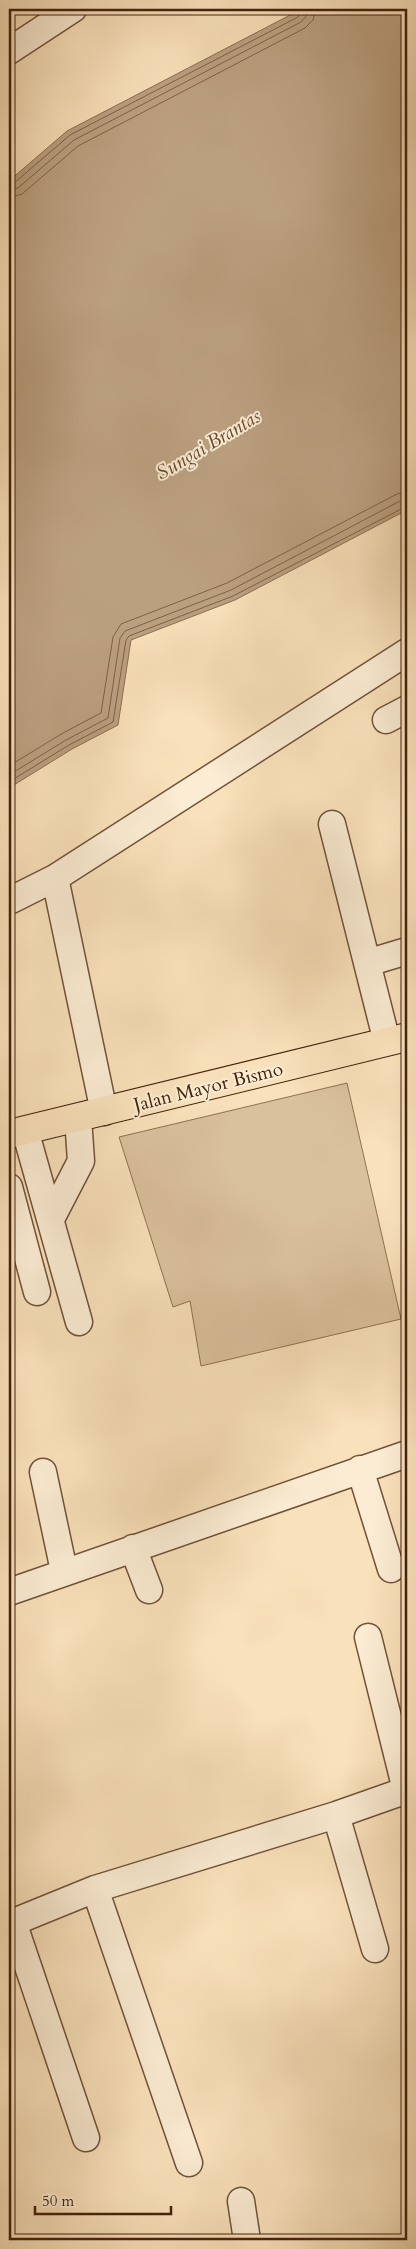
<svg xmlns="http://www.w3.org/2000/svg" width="416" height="2249" font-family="Cardo,serif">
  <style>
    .green { fill: #dac19d; stroke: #8e7254 }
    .water { fill: #bba080; stroke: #8b6e52 }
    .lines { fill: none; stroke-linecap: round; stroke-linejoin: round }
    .shore { stroke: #7e6146; stroke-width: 1 }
    .minor-casing { stroke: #705238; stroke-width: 29 }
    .major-casing { stroke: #42220c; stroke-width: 30 }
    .minor { stroke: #fbecd3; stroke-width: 26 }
    .major { stroke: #f9e1bb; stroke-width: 28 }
    .labels { text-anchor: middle; stroke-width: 4; stroke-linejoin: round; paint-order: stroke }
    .street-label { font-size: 19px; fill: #42220c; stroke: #fbecd3 }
    .water-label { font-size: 20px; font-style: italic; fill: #66482f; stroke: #fbecd3 }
  </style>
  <rect width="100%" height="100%" fill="#f9e1bb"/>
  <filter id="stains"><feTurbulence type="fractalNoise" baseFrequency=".004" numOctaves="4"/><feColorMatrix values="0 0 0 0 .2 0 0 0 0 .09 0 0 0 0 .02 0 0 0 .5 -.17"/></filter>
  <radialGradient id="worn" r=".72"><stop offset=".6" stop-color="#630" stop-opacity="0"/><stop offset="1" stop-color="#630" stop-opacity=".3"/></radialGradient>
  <path class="green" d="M347 1083 401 1319 201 1366 190 1301 173 1307 119 1137Z"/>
  <path class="water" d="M299 9H407V510L235 600 131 640 118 725 72 749 9 788V181L67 131 296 12Z"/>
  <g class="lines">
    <path class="shore" d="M9 184 14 183 70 135 298 17 302 9
      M9 190 18 188 74 140 301 22 307 15 309 9
      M9 198 22 194 78 146 305 28 313 20 316 9
      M9 766 63 733 101 713 113 637 121 624 227 583 397 494 407 492
      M9 775 66 740 108 718 120 638 125 631 231 590 400 501 407 500
      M9 782 69 745 113 722 126 640 129 636 233 596 407 506"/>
    <defs>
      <path id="minor" d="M9 51 73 9
        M386 720 407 709
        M332 824 387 1042
        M55 878 104 1112
        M9 901 55 878 407 652
        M367 963 407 951
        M25 1130 79 1322
        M9 1187 37 1292
        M51 1219 81 1161 78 1118
        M360 1469 391 1569
        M43 1472 64 1571
        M133 1548 149 1590
        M9 1592 407 1454
        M368 1637 407 1794
        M336 1815 375 1949
        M95 1889 189 2163
        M13 1922 86 2138
        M9 1924 95 1889 336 1815 407 1790
        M241 2201 247 2240"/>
      <path id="major" d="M9 1134 407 1037"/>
    </defs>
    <use href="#minor" class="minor-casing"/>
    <use href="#major" class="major-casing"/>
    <use href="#minor" class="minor"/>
    <use href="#major" class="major"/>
  </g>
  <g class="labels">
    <g class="street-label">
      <text transform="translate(208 1086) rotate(-14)" y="7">Jalan Mayor Bismo</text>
    </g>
    <g class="water-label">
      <text transform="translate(208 444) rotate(-31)" y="7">Sungai Brantas</text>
    </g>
  </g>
  <rect width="416" height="2249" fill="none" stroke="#f9e1bb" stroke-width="30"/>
  <rect x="10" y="10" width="396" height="2229" fill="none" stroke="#42220c" stroke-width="2.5"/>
  <rect x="15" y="15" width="386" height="2219" fill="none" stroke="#42220c"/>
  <path d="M35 2206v8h136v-8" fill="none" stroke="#42220c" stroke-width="2.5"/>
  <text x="42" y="2206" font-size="15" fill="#42220c" stroke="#fbecd3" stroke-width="4" paint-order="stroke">50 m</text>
  <rect width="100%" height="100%" filter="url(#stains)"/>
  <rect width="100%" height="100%" fill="url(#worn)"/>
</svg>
